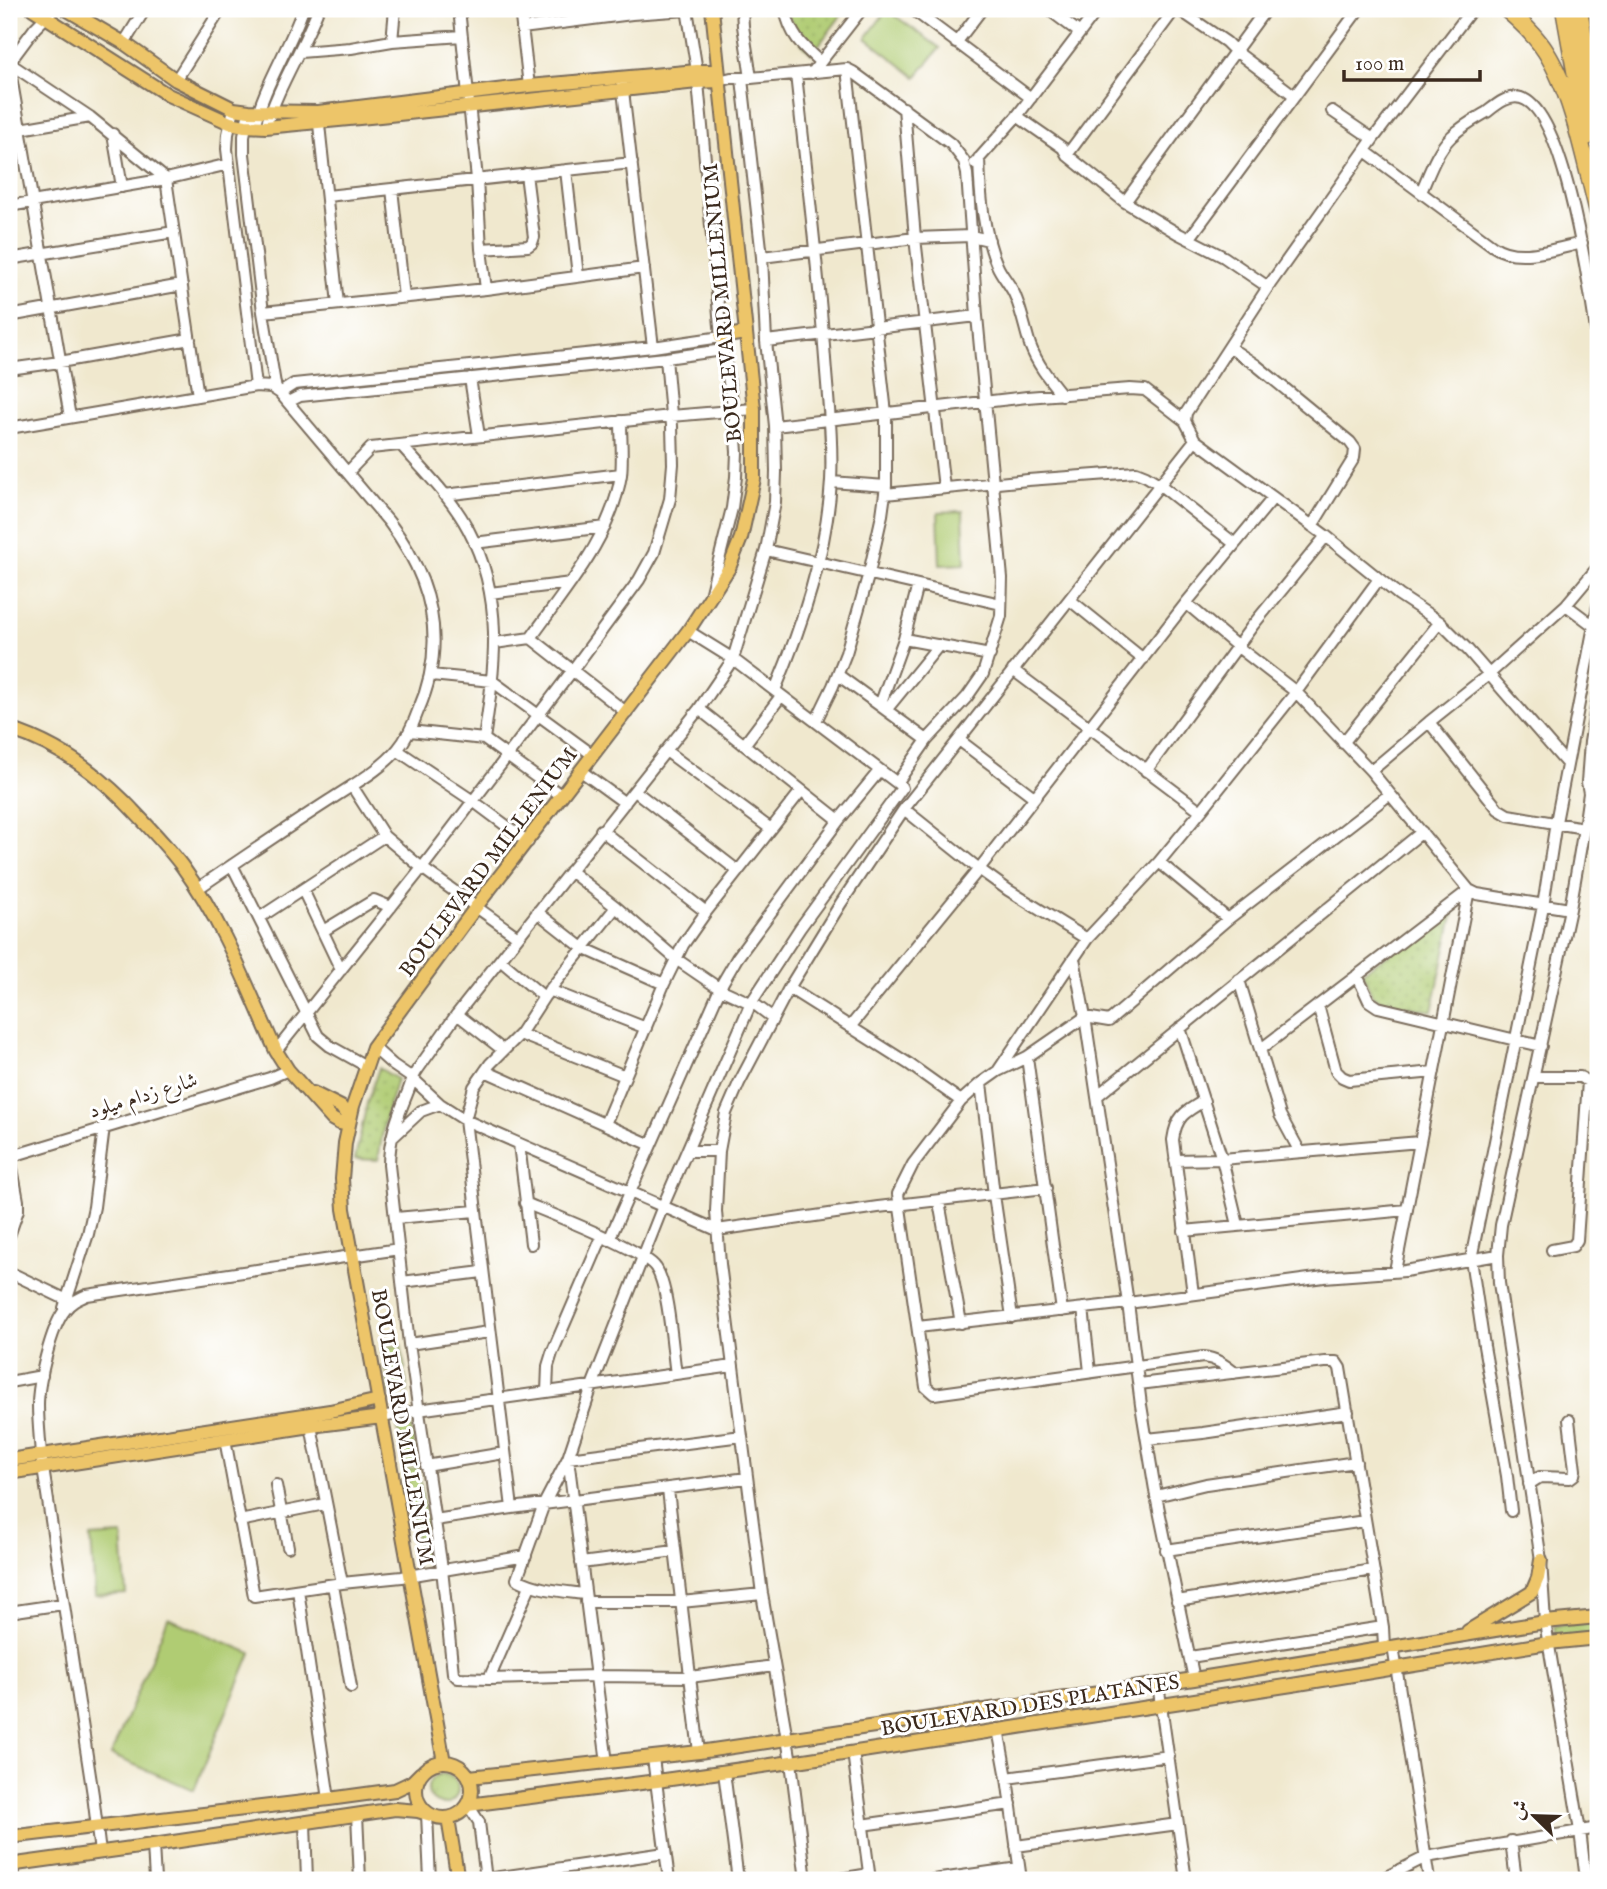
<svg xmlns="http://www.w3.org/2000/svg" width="1607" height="1889" font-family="'IM FELL English',Amiri,serif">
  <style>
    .grass { fill: url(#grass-tufts); stroke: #767b48; stroke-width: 2 }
    .park { fill: url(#park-dots); stroke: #767b48; stroke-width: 2 }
    .pitch { fill: #b0cc73; stroke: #767b48; stroke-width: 2 }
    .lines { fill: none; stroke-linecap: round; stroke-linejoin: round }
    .minor-casing { stroke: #7a6c5c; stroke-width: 14 }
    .major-casing { stroke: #7a6c5c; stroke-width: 16 }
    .highway-casing { stroke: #7a6c5c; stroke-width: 19 }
    .minor { stroke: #fff; stroke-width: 10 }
    .major { stroke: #edc569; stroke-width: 12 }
    .highway { stroke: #edc569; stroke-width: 16 }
    .labels { text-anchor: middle; stroke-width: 6; stroke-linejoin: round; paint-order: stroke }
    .street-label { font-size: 21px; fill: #3b2a1e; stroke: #fff }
  </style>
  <defs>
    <pattern id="grass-tufts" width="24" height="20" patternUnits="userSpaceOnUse" patternTransform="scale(1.75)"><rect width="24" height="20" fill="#b0cc73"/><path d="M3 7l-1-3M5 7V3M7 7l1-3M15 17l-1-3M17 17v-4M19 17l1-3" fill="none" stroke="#98af63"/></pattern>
    <pattern id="park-dots" width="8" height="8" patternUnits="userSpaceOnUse" patternTransform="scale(1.75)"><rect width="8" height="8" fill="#b0cc73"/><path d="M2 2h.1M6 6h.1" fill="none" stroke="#98af63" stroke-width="1.8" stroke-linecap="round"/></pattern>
  </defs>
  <rect width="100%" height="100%" fill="#fff"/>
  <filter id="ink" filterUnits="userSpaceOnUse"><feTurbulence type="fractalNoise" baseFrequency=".0143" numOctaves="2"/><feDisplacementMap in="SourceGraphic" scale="14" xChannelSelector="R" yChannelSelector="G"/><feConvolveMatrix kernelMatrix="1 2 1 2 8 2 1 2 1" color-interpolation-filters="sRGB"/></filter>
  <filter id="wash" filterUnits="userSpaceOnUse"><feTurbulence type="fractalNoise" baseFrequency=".00686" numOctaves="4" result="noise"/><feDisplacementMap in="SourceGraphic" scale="28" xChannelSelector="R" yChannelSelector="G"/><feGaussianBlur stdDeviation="1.57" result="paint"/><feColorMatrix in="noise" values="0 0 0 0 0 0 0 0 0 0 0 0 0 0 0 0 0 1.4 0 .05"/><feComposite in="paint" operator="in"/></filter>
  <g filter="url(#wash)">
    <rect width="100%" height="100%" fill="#f0e8ce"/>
    <path class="grass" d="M401 1345 405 1369 386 1372 383 1348Z
      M405 1374 408 1392 390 1395 387 1377Z
      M410 1419 417 1464 404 1466 397 1422Z
      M418 1468 432 1559 420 1561 406 1470Z
      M1598 1620V1633L1556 1640 1554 1626Z
      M428 1789a15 15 0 1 1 30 0a15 15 0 1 1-30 0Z"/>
    <path class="park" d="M786 9H846L812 54 802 44Z
      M1454 911 1432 1011 1383 1002 1372 995 1362 972Z
      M379 1068 397 1079 385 1119 378 1160 355 1159 367 1103Z"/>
    <path class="pitch" d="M887 10 940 48 916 77 866 38Z
      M963 511 965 564 940 565 938 512Z
      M122 1535 126 1594 95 1596 91 1537Z
      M168 1618 251 1653 194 1790 111 1755Z"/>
  </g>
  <g filter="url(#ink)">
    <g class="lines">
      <defs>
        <path id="minor" d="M459 9 477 179 481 249 486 289
          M520 9 529 86
          M687 9 697 71 721 337 734 411 737 452 736 477 732 508 710 596
          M742 9 743 26 751 78
          M785 9C790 35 801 45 820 62
          M912 9 1031 98
          M1048 9 1080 33
          M1178 9 1226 42 1234 50 1295 96
          M522 28 632 14 687 10
          M392 41 395 9
          M124 43 145 9
          M956 43 982 9
          M300 52 351 48 392 41 462 36
          M9 63 90 117 166 179 198 396
          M9 63 35 28 54 9
          M9 65 70 417
          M812 73 862 9
          M742 79 762 257 766 341 775 426 776 472 775 502 766 550 733 659 699 709 457 1014 418 1069C412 1077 411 1085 407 1094 397 1118 389 1139 389 1165L409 1344 442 1569 453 1673 458 1678 489 1679 595 1676 690 1677 774 1666
          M176 80 221 9
          M719 81 731 78H751L847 69 853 72 951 144 964 161 967 174 977 316 1002 578 1001 616 983 674 967 697 927 740 897 783
          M622 82 653 347
          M904 108 915 238 944 488
          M234 109 228 134 227 149 256 386
          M249 111 244 136V154L263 312 276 390
          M1332 111 1373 139
          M318 115 338 304
          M1017 116 1063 148 1067 155 1125 202 1177 233 1224 257 1268 287
          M254 127C264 85 289 49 303 9
          M266 127C278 86 303 49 318 9
          M9 131 90 117
          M113 134 122 187
          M1365 151 1493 246C1517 263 1554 249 1582 243
          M1067 155 1175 9
          M979 158C980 193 983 233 997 265 1002 277 1012 286 1016 298 1022 313 1025 329 1030 345 1037 364 1049 379 1062 395
          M975 163 1017 116 1098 9
          M566 170 578 276
          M392 189 404 297
          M1421 192C1429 174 1437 150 1452 136 1462 126 1475 119 1487 112 1496 105 1509 94 1521 98 1566 110 1591 300 1598 343
          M327 196 632 163
          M1125 202 1266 9
          M9 206 166 179 229 164
          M1189 239 1359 9
          M481 249 528 246 532 243 534 237 526 174
          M762 257 915 238 971 236 989 240
          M9 259 174 232
          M263 312 486 289 644 268
          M9 316 182 285
          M766 341 977 316
          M1229 347 1256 365 1350 442 1355 449 1354 458 1312 526
          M9 369 60 362 190 339
          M470 378 479 436
          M280 393 294 384 653 347 721 337
          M288 402 300 396 666 358 723 350
          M621 421C621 438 623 458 621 475 611 538 567 587 531 638L627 713
          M775 426 1027 397 1130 389 1145 390 1185 421
          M9 428 256 386 271 387 280 393 389 522C433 580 448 643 418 711 413 725 407 738 398 749 381 770 352 785 330 800 285 829 241 859 197 889
          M1195 440 1185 421 1186 413 1268 287 1373 139 1469 13 1470 9
          M401 445C424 471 451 497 468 529 505 599 495 665 484 739
          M348 472 371 448 671 416 754 409
          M831 482 886 486
          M885 494 1028 480 1136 472 1146 476 1159 484 1235 544
          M444 495 621 474
          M474 543 605 527
          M766 550 1001 604
          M490 593 571 583
          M1070 600 1143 659
          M1186 603 1238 647 1296 692 1371 771 1469 890 1477 894 1570 909
          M1566 605 1598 629
          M688 631 733 659 901 786
          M904 639 990 655
          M495 643 531 638
          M1013 670 1201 811
          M431 675 492 681 593 755
          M838 675 927 740
          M775 690C802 626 827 552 831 481 833 441 828 400 825 359 818 264 806 169 796 74
          M880 705 904 639 918 585
          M699 709 839 820
          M886 710 939 645
          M816 721 833 686 846 653 869 573 882 515 886 486V413L847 69
          M1429 722 1498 809 1508 815 1584 828
          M410 731 484 739 562 796
          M959 740 1034 797
          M1343 743 1440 622
          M744 745 781 696
          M397 750 473 801 528 842
          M666 751 771 829
          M581 771 625 803
          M1146 771 1253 625 1326 536
          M1371 771 1429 722 1488 675 1566 605 1598 567
          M352 786 384 836 422 868 518 937
          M635 791 738 871
          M1589 793 1594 786 1598 776
          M904 809 979 869 1008 890 1087 939
          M601 830 706 912
          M1159 862 1228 919
          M232 865 318 1036 330 1046 366 1066
          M570 871 616 907 676 959 720 989 757 1006 773 1018
          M303 890 341 970
          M537 912 583 948 664 984
          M259 918 384 836
          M323 931 374 900 391 907
          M1074 958 1085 1017 1128 1303 1141 1405 1156 1496 1194 1679
          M500 960 544 997
          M1357 975 1369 1001 1378 1007 1541 1046
          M1239 980 1280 1115 1300 1152
          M789 988 909 1064 961 1101
          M549 990 646 1028
          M1318 1005 1336 1071 1342 1077 1349 1080 1434 1072
          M457 1014 503 1050
          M850 1027 979 869 1186 603 1273 498
          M1180 1028 1222 1159 1238 1225
          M520 1034 625 1076
          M373 1047 393 1065 412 1078 440 1104 465 1120 717 1230 878 1207 1046 1188
          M1261 1049 1469 890
          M276 1051 422 868 572 671 639 580 654 553 670 499 673 464 672 426 666 358
          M1027 1057 1085 1017 1109 1021 1228 919 1390 794
          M485 1071 651 1145
          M998 1071 1087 939 1159 862 1201 811 1296 692 1379 579
          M1534 1077H1580L1588 1081 1577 1240 1573 1246 1552 1250
          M981 1083 961 1101 913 1164 898 1194 926 1387 934 1394 1203 1357C1216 1358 1225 1365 1235 1373
          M1097 1096 1422 832
          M605 1124 664 984 683 945 706 912 801 791
          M392 1138 421 1111 440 1104
          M519 1144 531 1244
          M687 1151H719
          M9 1157 270 1078 288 1070
          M1175 1160 1222 1159 1420 1142
          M939 1202 961 1323
          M525 1203C549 1213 645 1250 656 1268 669 1288 672 1348 676 1374
          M396 1218 475 1211
          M1184 1231 1407 1210
          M9 1236 18 1210V1201L10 1157
          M609 1240 723 982 737 958 839 820 880 770
          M1395 1271 1469 890
          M9 1272 67 1300
          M402 1282 482 1272
          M1193 1294 1173 1140C1176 1117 1184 1112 1204 1101
          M64 1308 88 1234 94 1207 104 1127
          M1083 1308 1090 1372
          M1012 1317 994 1195 981 1083 998 1071 1027 1057 1062 1311
          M918 1327 1128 1303 1324 1277 1405 1271 1498 1255
          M409 1344 489 1332
          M9 1382 42 1376
          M1139 1384 1325 1362H1336L1340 1368 1383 1627 1384 1647
          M547 1392 548 1366 552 1353 602 1237
          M382 1417 418 1410 733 1366
          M311 1426 342 1583
          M225 1439 254 1596 342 1583 402 1577 526 1556
          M1147 1439 1203 1433 1348 1412
          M426 1466 504 1453
          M1529 1484 1540 1477 1570 1478 1574 1475 1575 1470 1569 1420
          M276 1485 288 1547
          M668 1490 699 1752
          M1156 1496 1206 1484 1356 1462
          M512 1508 465 1120 474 1087 490 1064 520 1034 544 997 616 907
          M1511 1511 1507 1476 1484 1346 1471 1259 1543 906 1556 822 1598 605
          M435 1520 512 1508 747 1478
          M239 1521 325 1504
          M1166 1550 1365 1521
          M581 1563 675 1551
          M333 1585 351 1687
          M298 1590 329 1799
          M585 1594C561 1591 538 1590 517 1579L544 1504 568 1458 742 1436
          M1177 1601 1373 1570
          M586 1602H681L762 1594
          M9 1612 63 1604
          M1393 1646 1429 1880
          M1190 1657 1383 1627
          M489 1679 530 1586
          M1158 1684 1186 1880
          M998 1729 1007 1778 1021 1880
          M853 1752 870 1880
          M653 1758 669 1880
          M607 1763 568 1458 592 1386 663 1206 751 1003 800 928 902 788
          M724 1772 738 1880
          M1007 1778 1169 1756
          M468 1805 479 1822 486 1880
          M427 1814 430 1880
          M357 1815 360 1880
          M305 1823 307 1880
          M862 1825 1011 1804
          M1511 1841 1516 1880
          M153 1845 155 1880
          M1016 1846 1178 1824
          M100 1853 93 1795 41 1455C40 1439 38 1422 38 1405 38 1383 51 1327 65 1310 71 1302 78 1299 87 1295L399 1249
          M13 1864 14 1880
          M486 1879 665 1853
          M806 1880 791 1762 762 1594 720 1264 716 1211 719 1151 726 1113 739 1083 789 988 841 903 904 809 1195 440 1326 536 1399 595 1440 622 1468 650 1567 764
          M834 1880 869 1874
          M933 1880 1019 1868
          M1380 1880 1426 1857 1598 1828
          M1586 1880 1580 1831 1545 1622 1541 1560 1499 1283 1498 1255 1501 1225 1570 909 1584 828 1589 793 1587 782 1590 742 1598 695"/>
        <path id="major" d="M33 9 168 95 230 123 245 126 266 127 380 116 697 82 719 81
          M66 9 124 43 176 80 234 109 249 111 318 112 529 86 697 71H718
          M721 337 745 333
          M9 729C54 743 92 769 125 802 145 823 165 843 182 866 223 922 248 989 276 1051L288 1070 332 1119 339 1123 348 1125
          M313 1093 341 1107 349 1118
          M9 1460 330 1411 379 1400
          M9 1473 311 1426 382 1417
          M1468 1631 1532 1592 1538 1578 1541 1560
          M416 1790a28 28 0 1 1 56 0a28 28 0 1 1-56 0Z
          M444 1762 344 1209 342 1179 345 1143 353 1106 373 1047 476 907 688 631 729 568 741 538 754 479V409L712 9
          M469 1777 699 1752 1194 1679 1545 1622 1598 1617
          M468 1805 657 1781 791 1762 1292 1685 1548 1643 1598 1638
          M448 1818 458 1880
          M9 1837 329 1799 395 1790 412 1782 421 1773
          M9 1865 153 1845 395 1809 418 1811 431 1815"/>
        <path id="highway" d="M1506 9C1520 21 1536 36 1546 52 1573 95 1585 162 1598 212
          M1564 9 1587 137
          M1579 9 1598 120"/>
      </defs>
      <use href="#minor" class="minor-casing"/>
      <use href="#major" class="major-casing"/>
      <use href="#highway" class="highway-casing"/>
      <use href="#minor" class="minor"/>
      <use href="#major" class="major"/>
      <use href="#highway" class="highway"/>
    </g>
  </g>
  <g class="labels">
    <g class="street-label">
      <text transform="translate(722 303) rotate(-95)" y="7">BOULEVARD MILLENIUM</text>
      <text transform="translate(488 862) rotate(-53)" y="7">BOULEVARD MILLENIUM</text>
      <text transform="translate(143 1095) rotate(-17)" y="7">شارع زدام ميلود</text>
      <text transform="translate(403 1427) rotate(80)" y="7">BOULEVARD MILLENIUM</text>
      <text transform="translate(1030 1705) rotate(-9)" y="7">BOULEVARD DES PLATANES</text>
    </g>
  </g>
  <rect width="1607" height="1889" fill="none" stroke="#fff" stroke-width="35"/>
  <g transform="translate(1534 1816) rotate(293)" stroke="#ffffff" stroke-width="5" paint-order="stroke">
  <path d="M0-5L12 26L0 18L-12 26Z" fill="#3b2a1e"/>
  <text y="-10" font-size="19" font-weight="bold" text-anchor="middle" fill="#3b2a1e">ش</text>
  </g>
  <path d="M1344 70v10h136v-10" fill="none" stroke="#3b2a1e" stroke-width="3.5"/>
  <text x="1355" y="70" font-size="21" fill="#3b2a1e" stroke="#ffffff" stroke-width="5" paint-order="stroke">100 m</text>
</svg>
